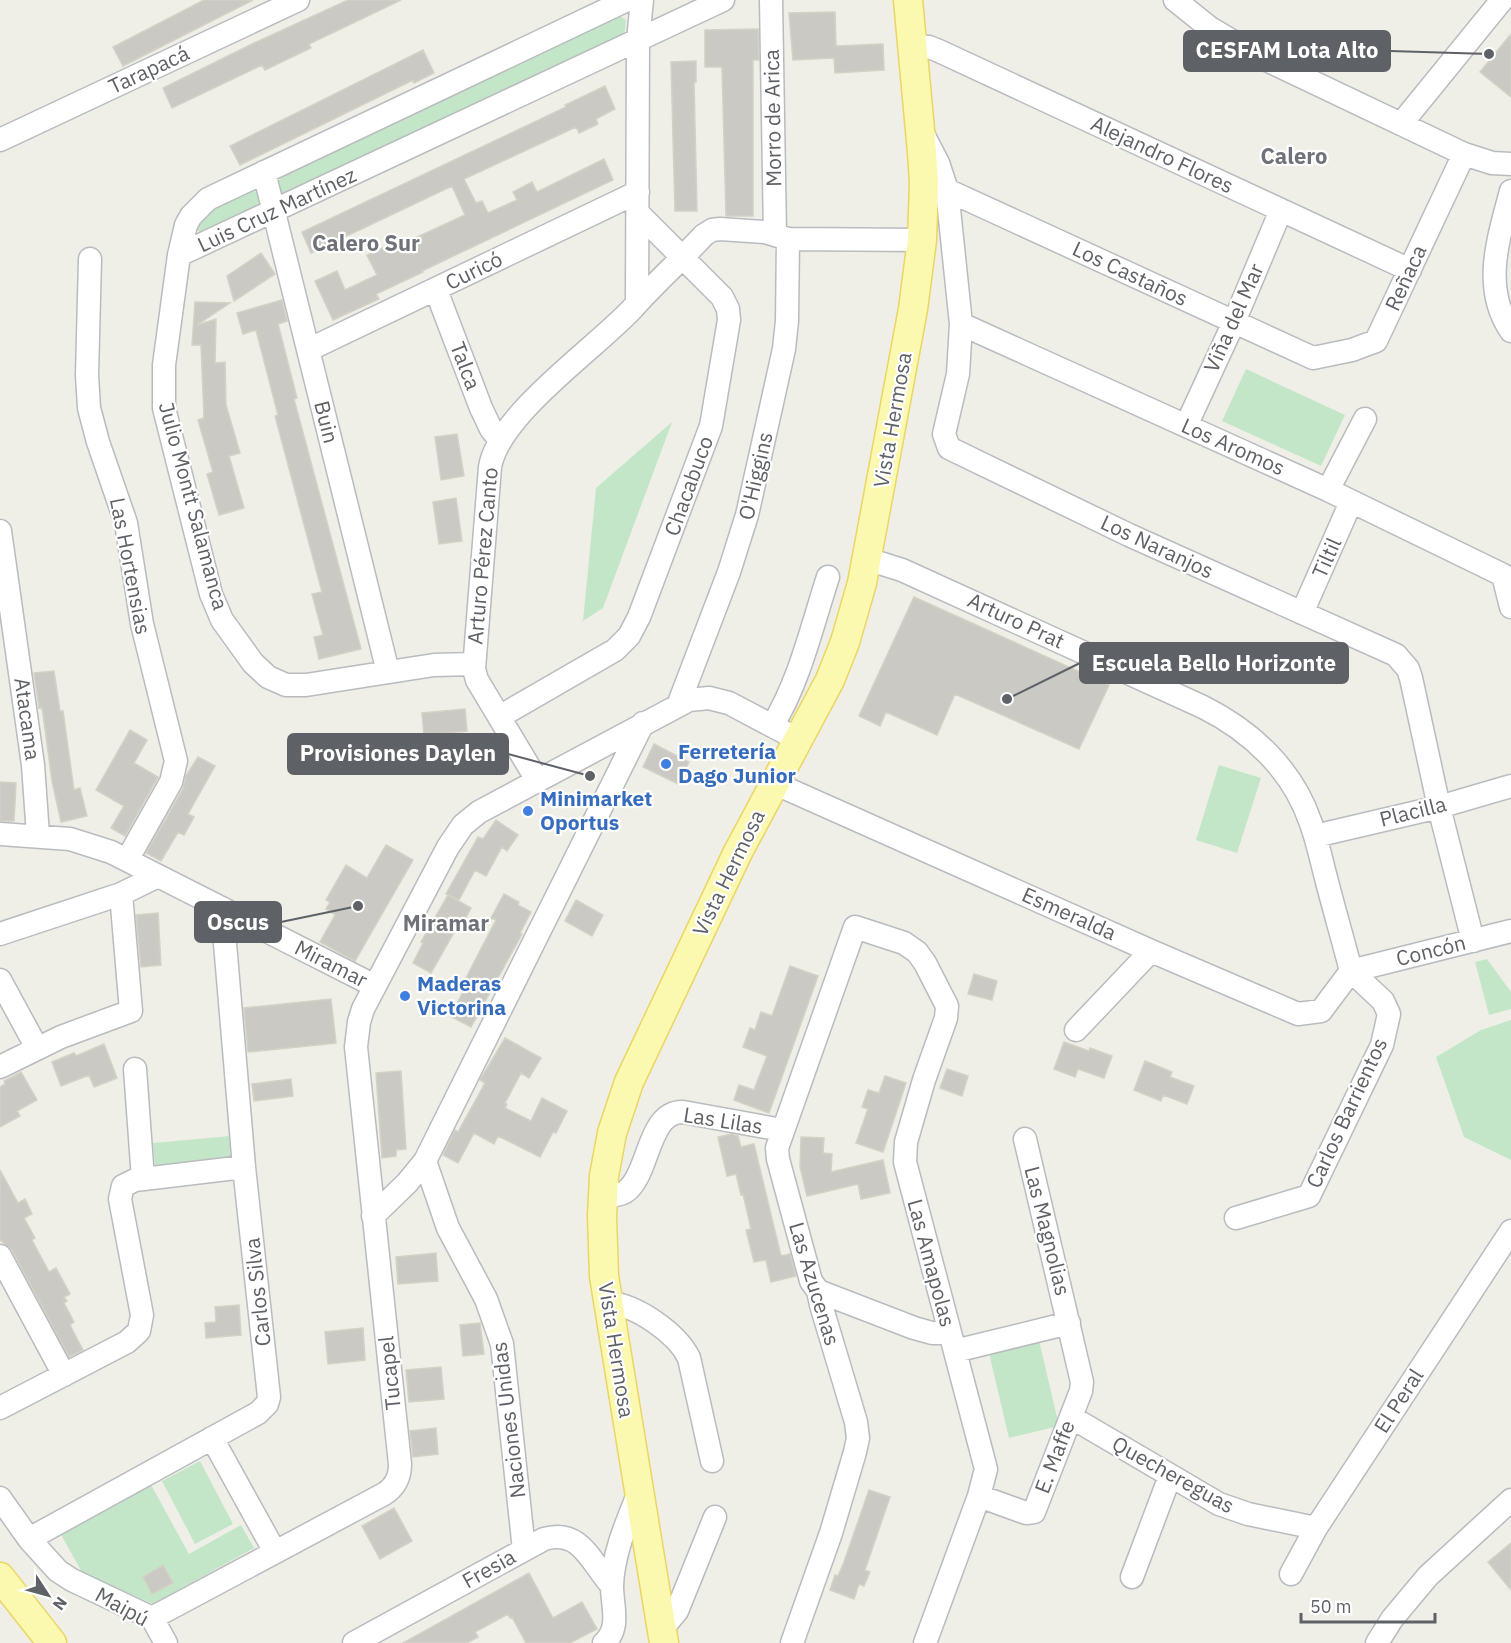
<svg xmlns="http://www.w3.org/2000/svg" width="1511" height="1643" font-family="'IBM Plex Sans',sans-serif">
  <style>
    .green { fill: #c4e6c8 }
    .building { fill: #cbc9c4; stroke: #d4d1c5; stroke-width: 1.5 }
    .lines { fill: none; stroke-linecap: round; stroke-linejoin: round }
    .minor-casing { stroke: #b9bbbf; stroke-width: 25 }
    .major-casing { stroke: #ebd564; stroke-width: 31 }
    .minor { stroke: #fff; stroke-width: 22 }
    .major { stroke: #fbf8b0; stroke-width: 28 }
    .shop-dot { fill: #3f7fe0; stroke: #fff; stroke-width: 2 }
    .labels { text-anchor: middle; stroke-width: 4.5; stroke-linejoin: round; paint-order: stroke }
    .street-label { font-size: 21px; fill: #5e6166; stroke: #fff }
    .shop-label { font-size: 21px; font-weight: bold; fill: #366cbe; stroke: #fff; text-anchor: start }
    .neighbourhood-label { font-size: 22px; font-weight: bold; fill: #6f7278; stroke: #fff }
    .leader { fill: none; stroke: #5e6166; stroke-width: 2 }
    .callout-dot { fill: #5e6166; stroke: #fff; stroke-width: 2 }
    .callout { fill: #5e6166; stroke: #5e6166; stroke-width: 2 }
    .callout-label { font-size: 22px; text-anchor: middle; font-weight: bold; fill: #fff }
  </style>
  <rect width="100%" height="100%" fill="#efefe7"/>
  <path class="green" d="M620 16 626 20 625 31 620 36 282 194 278 192 276 183 284 175Z
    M251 190 257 192 261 201 255 210 203 233 196 230V222L202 213Z
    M1246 369 1345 415 1321 466 1222 421Z
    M672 422 603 608 583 621 596 488Z
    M1219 765 1261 778 1237 853 1196 840Z
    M1487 959 1511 992V1009L1489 1015 1475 962Z
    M1511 1020V1160L1464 1137 1436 1057 1481 1030Z
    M230 1136 232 1161 155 1168 153 1143Z
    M1039 1340 1059 1426 1009 1438 989 1353Z
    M200 1461 233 1524 195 1544 162 1481Z
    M150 1483 189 1554 241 1525 254 1548 153 1604 83 1574 60 1533Z"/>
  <path class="building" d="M204 0H253L123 66 113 47Z
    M348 0H401L309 44 311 48 265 70 262 65 172 108 163 88 252 44Z
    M835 12 836 46 883 44 884 70 835 73 834 58 793 60 789 13Z
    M758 29 759 60H753V216H726L722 67H705V30Z
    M1511 34V97L1480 72Z
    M423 50 434 73 414 83 413 80 240 165 230 146Z
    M696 61V82H694L697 211H675L671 62Z
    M605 86 615 109 596 119 598 124 579 133 576 127 464 179 476 203 482 201 488 213 517 200 513 192 532 182 537 192 604 159 613 180 422 271 423 272 376 294 379 299 333 320 315 281 337 271 345 290 377 275 367 255 387 246 389 250 465 215 452 186 311 253 302 232 566 107 565 105Z
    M261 253 275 274 234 301 227 276Z
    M282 300 287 321 278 324 297 398 294 399 361 649 319 659 314 637 323 635 312 594 322 592 275 416 278 415 256 330 243 334 237 313Z
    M195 302 230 303 197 325 216 319 215 363 225 362 226 405 240 453 229 456 244 508 219 515 207 474 213 472 198 420 204 418 201 345H192Z
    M457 434 464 476 441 480 435 437Z
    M456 498 462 541 439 544 433 502Z
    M914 597 1109 685 1079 749 955 694 937 735 886 712 880 726 859 716Z
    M54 671 60 711H63L74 790 80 788 87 816 61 822 52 781 42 707 39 708 34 673Z
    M465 709 467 731 424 735 422 713Z
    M130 730 147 740 134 763 158 777 125 836 111 828 124 806 96 790Z
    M654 744 689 762 678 784 643 767Z
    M198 757 215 766 188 814 194 817 184 835 178 832 161 861 146 853 183 789 186 776Z
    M0 782 16 783 14 821H0Z
    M496 820 518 835 507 851 502 847 486 876 475 870 459 900 446 894 478 837 483 839Z
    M386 845 413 860 355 961 320 942 335 915 326 909 330 902 326 900 346 865 367 878Z
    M504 894 519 902 518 905 531 912 520 933 522 934 471 1027 450 1016 463 992 460 991 471 968 496 920 491 918Z
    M448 895 471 908 459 930 456 929 431 973 413 963 423 943 421 942Z
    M576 900 603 915 592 936 565 921Z
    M158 913 161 965 141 967 136 915Z
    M790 966 818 976 769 1113 734 1100 739 1085 754 1090 767 1056 743 1047 750 1028 755 1030 761 1012 772 1016Z
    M974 974 997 981 992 1000 968 994Z
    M331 999 336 1043 248 1052 244 1008Z
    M505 1038 541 1058 529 1078 521 1073 505 1103 507 1104 505 1108 531 1121 542 1098 567 1111 556 1133 553 1132 540 1157 498 1136 494 1144 474 1133 458 1163 443 1155 455 1130 458 1132 485 1083 480 1080Z
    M1064 1042 1089 1051 1090 1048 1112 1056 1104 1078 1078 1069 1075 1077 1054 1069Z
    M104 1044 117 1078 94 1087 89 1075 61 1086 52 1062 74 1053 76 1056Z
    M1145 1061 1172 1072 1170 1077 1194 1086 1187 1104 1163 1095 1161 1101 1134 1090Z
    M947 1069 968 1076 962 1096 940 1088Z
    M401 1071 406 1149 396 1150V1156L382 1158 376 1073Z
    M21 1072 37 1100 17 1111 20 1116 0 1127V1087L5 1084 4 1081Z
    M885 1076 906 1083 883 1152 856 1143 868 1109 862 1107 868 1090 879 1093Z
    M291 1079 293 1096 254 1101 252 1084Z
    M731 1134 738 1136 741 1147 754 1144 781 1256 790 1254 796 1276 771 1282 766 1260 754 1262 746 1230 751 1229 743 1194 741 1195 736 1174 727 1176 718 1137Z
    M801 1137 824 1138 823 1153 832 1154 831 1172 883 1160 890 1193 861 1199 858 1184 807 1196 800 1167Z
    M0 1170 18 1203 25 1199 32 1214 24 1218 35 1238 32 1240 49 1272 56 1268 70 1294 64 1297 67 1301 64 1303 74 1322 70 1325 83 1350 69 1357 12 1250 0 1240Z
    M436 1253 438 1281 398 1284 396 1257Z
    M239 1305 241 1335 206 1338 205 1323 216 1322 215 1307Z
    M480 1323 484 1354 463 1356 460 1325Z
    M363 1328 365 1360 328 1364 325 1332Z
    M441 1367 444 1399 409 1402 406 1370Z
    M436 1428 438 1454 413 1457 410 1431Z
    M869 1490 890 1497 865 1570 870 1572 864 1586 859 1584 854 1599 830 1590 835 1575 838 1576 844 1562Z
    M394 1508 412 1541 380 1559 362 1526Z
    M1511 1543V1590L1488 1562Z
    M163 1565 173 1583 152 1594 143 1577Z
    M529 1573 553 1618 582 1602 597 1629 570 1643H526L512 1617 510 1618 508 1614 475 1632 478 1637 467 1643H403Z"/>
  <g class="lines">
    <defs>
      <path id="minor" d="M771 0 775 235
        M1175 0 1210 28 1254 54 1464 154 1492 163 1511 164
        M912 46 929 47 939 51 1410 270
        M1401 124 1502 0
        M923 134 938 163 947 190 961 324 958 374 944 434 949 448 1129 535 1396 655 1408 669 1411 678 1439 807 1473 941
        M0 140 298 0
        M264 172 388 672
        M947 190 1313 358 1352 350 1376 341 1464 154
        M1511 191C1499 237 1481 287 1511 331
        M179 255 723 0
        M90 259 87 375 89 408 98 442 126 523 142 624 176 761 171 782 127 860
        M436 290 481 408 491 429 500 440
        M637 302 638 40 642 0
        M961 324 1328 490 1503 575 1511 607
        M308 350 638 192
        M1186 426 1234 322 1281 210
        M1328 490 1365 419
        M0 531 33 765 38 835
        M867 559 902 570 1203 707C1251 731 1292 769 1310 821 1317 839 1321 859 1326 878 1334 909 1343 940 1351 971
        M1302 613 1351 502
        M473 664 434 665 306 685H286L268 677 253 663 222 620 211 594 164 408V365L179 255 186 225 191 216 208 199 627 0
        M679 703 729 572 747 515 784 349 787 321 788 239
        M499 717 615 650 629 636 639 617 711 426 729 320 728 309 722 297 638 213
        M772 726C799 683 812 626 828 577
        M537 780 477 680 474 669 490 467C499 414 595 349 633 308 655 283 681 260 704 235L712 230 720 229 765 232 788 239 922 240
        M774 783 1151 951 1298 1014 1321 1011 1351 971
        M0 834 70 839 111 852 375 986
        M1315 836 1439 807 1511 786
        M0 934 121 894 158 876
        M1351 971 1511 931
        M0 980 37 1048
        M1076 1030 1151 951
        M0 1067 61 1037 131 1011 121 894
        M135 1069 143 1179
        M425 1161 448 1228 486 1299 502 1344 524 1550
        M602 1197C610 1196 618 1196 625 1192 650 1175 647 1111 683 1112L782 1130
        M373 1216 407 1183 425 1161 643 723
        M1236 1218 1309 1196 1382 1045 1389 1014 1383 1001 1351 971
        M0 1256 64 1375
        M818 1291 914 1328 932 1333H950
        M608 1303C635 1304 677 1333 689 1358L712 1461
        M955 1351 1069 1323
        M0 1408 127 1342 139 1331 142 1315 120 1199 123 1186 135 1180 244 1167
        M1071 1417 1219 1504 1248 1514 1316 1528
        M212 1438 275 1552
        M979 1496 1026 1513 1034 1512 1081 1391 1082 1382 1025 1139
        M0 1498 29 1539 58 1571 72 1580 152 1618 166 1643
        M29 1539 258 1413 267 1404 269 1397 244 1167 222 908
        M1291 1574 1316 1528 1511 1231
        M1132 1577 1170 1476
        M152 1618 384 1494C395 1487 400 1478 400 1464L356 1047 359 1022 363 1009 448 847 463 825 479 812 689 700 709 698 729 703 799 740
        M661 1630 677 1611 715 1517
        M354 1643 544 1539C581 1528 591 1563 612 1586
        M604 1643C621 1628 612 1606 612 1586 613 1553 627 1522 639 1492
        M792 1643 831 1533 855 1452 858 1438 856 1422 821 1305 818 1291 811 1281 778 1159 777 1148 855 927 904 943 917 952 925 963 947 1006 946 1018 924 1080 906 1142 905 1162 986 1469 979 1496 925 1643
        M1377 1643 1392 1619 1428 1576 1511 1500"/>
      <path id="major" d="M0 1577 52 1643
        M664 1643 604 1276 602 1216 604 1176 612 1133 629 1082 738 852 830 680 845 642 862 583 913 309 922 240 924 183 922 152 908 0"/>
    </defs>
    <use href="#minor" class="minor-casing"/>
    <use href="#major" class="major-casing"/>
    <use href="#minor" class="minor"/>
    <use href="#major" class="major"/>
  </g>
  <g class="shop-dot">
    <circle cx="666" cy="764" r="6"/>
    <circle cx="528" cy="811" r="6"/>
    <circle cx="405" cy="996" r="6"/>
  </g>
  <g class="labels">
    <g class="street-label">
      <text transform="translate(149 70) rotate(-25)" y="7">Tarapacá</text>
      <text transform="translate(773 118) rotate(-91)" y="7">Morro de Arica</text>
      <text transform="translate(1162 155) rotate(25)" y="7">Alejandro Flores</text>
      <text transform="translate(277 210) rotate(-25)" y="7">Luis Cruz Martínez</text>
      <text transform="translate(474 271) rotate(-26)" y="7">Curicó</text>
      <text transform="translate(1130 274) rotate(25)" y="7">Los Castaños</text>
      <text transform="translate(1406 278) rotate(-65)" y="7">Reñaca</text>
      <text transform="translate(1234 318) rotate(-66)" y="7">Viña del Mar</text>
      <text transform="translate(465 366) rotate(69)" y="7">Talca</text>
      <text transform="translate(893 420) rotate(-80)" y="7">Vista Hermosa</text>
      <text transform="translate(326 422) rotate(76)" y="7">Buin</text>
      <text transform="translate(1233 447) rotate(24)" y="7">Los Aromos</text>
      <text transform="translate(756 476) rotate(-77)" y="7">O'Higgins</text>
      <text transform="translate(689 486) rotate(-70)" y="7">Chacabuco</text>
      <text transform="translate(193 506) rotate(75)" y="7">Julio Montt Salamanca</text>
      <text transform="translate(1157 547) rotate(25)" y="7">Los Naranjos</text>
      <text transform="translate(483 556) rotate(-85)" y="7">Arturo Pérez Canto</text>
      <text transform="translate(1327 558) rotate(-66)" y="7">Tiltil</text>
      <text transform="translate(130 566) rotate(79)" y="7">Las Hortensias</text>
      <text transform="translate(1016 621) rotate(25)" y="7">Arturo Prat</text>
      <text transform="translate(27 719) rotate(82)" y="7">Atacama</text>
      <text transform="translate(1413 812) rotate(-14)" y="7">Placilla</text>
      <text transform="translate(729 873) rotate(-64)" y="7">Vista Hermosa</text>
      <text transform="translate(1069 914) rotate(24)" y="7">Esmeralda</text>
      <text transform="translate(1431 951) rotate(-14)" y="7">Concón</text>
      <text transform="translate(331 964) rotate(27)" y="7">Miramar</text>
      <text transform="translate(1347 1113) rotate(-65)" y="7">Carlos Barrientos</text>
      <text transform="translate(723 1121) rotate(9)" y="7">Las Lilas</text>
      <text transform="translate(1047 1231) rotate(76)" y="7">Las Magnolias</text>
      <text transform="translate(931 1263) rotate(75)" y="7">Las Amapolas</text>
      <text transform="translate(814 1284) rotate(73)" y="7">Las Azucenas</text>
      <text transform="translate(258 1292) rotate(-96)" y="7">Carlos Silva</text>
      <text transform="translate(616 1350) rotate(81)" y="7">Vista Hermosa</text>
      <text transform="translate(390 1373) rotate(-96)" y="7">Tucapel</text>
      <text transform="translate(1399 1401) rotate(-57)" y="7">El Peral</text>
      <text transform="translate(509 1420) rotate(-97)" y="7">Naciones Unidas</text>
      <text transform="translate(1055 1457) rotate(-69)" y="7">E. Maffe</text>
      <text transform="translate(1173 1475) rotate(29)" y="7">Quechereguas</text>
      <text transform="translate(489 1569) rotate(-29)" y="7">Fresia</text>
      <text transform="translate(122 1607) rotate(29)" y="7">Maipú</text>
    </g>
    <g class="shop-label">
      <text x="678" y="759">Ferretería<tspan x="678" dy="24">Dago Junior</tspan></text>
      <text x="540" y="806">Minimarket<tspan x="540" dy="24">Oportus</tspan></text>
      <text x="417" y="991">Maderas<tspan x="417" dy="24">Victorina</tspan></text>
    </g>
    <g class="neighbourhood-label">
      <text x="1294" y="164">Calero</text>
      <text x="366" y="251">Calero Sur</text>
      <text x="446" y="931">Miramar</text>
    </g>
  </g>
  <path class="leader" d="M1489 54L1390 51M1007 699L1080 663M590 776L508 754M358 906L281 922"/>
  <g class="callout-dot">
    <circle cx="1489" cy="54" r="6"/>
    <circle cx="1007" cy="699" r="6"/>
    <circle cx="590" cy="776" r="6"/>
    <circle cx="358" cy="906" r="6"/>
  </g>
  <g class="callout">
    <rect x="1184" y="31" width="206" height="40" rx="6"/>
    <rect x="1080" y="643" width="268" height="40" rx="6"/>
    <rect x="288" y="734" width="220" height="40" rx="6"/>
    <rect x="195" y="902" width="86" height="40" rx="6"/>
  </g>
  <g class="callout-label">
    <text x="1287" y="58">CESFAM Lota Alto</text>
    <text x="1214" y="671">Escuela Bello Horizonte</text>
    <text x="398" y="761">Provisiones Daylen</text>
    <text x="238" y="930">Oscus</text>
  </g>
  <g transform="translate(48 1595) rotate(126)" stroke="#ffffff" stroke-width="4.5" paint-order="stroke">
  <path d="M0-4.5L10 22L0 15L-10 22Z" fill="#5e6166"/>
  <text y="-9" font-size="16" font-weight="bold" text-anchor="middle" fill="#5e6166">N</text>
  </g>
  <path d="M1301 1613v9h134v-9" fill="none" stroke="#5e6166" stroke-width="3"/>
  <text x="1310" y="1613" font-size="18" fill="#5e6166" stroke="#ffffff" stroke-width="4.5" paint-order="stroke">50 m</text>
</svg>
